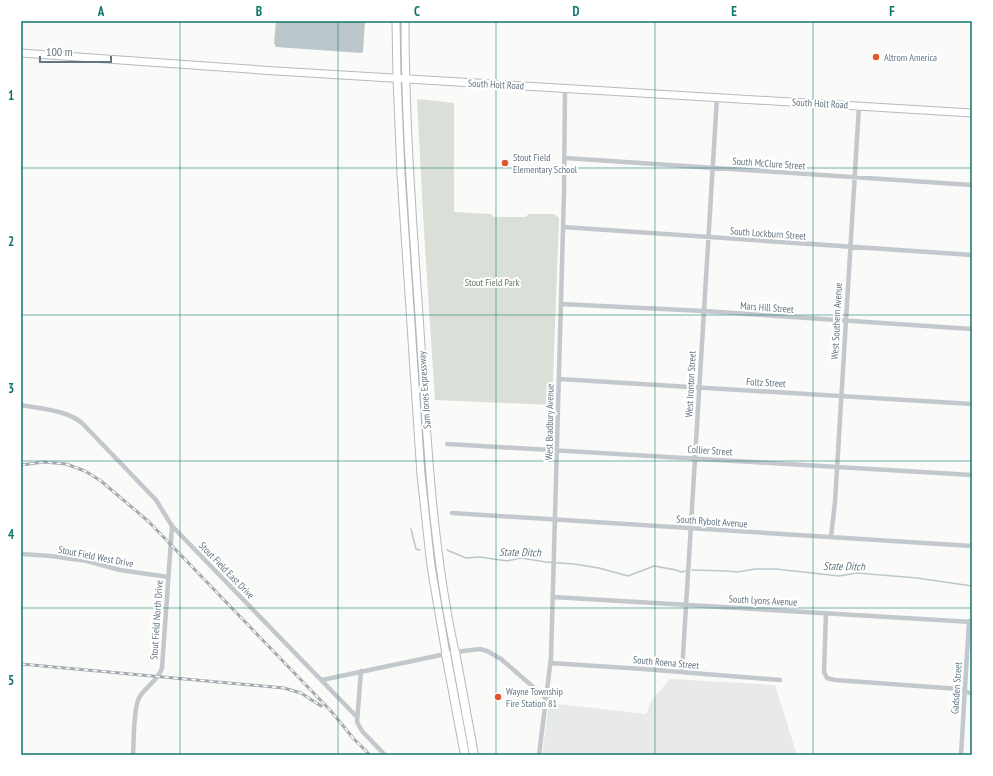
<svg xmlns="http://www.w3.org/2000/svg" width="993" height="776" font-family="'PT Sans Narrow',sans-serif">
  <style>
    .built { fill: #e8e9e9 }
    .green { fill: #dadfd7 }
    .water { fill: #bbc7cb }
    .lines { fill: none; stroke-linecap: round; stroke-linejoin: round }
    .stream { stroke: #bbc7cb; stroke-width: 1.5 }
    .primary-casing { stroke: #b5babe; stroke-width: 9 }
    .highway-casing { stroke: #b4b9bd; stroke-width: 10 }
    .street { stroke: #c3c8cc; stroke-width: 4.5 }
    .primary { stroke: #fff; stroke-width: 7 }
    .highway { stroke: #fff; stroke-width: 8 }
    .rail-casing { stroke: #a2aab0; stroke-width: 3 }
    .rail { stroke: #fff; stroke-width: 1.5; stroke-dasharray: 4.5; stroke-linecap: butt }
    .grid { fill: none; stroke: #0f766e; stroke-width: 1; stroke-opacity: 0.55 }
    .poi-dot { fill: #e4572e; stroke: #fff; stroke-width: 1.5 }
    .labels { text-anchor: middle; stroke-width: 4; stroke-linejoin: round; paint-order: stroke }
    .poi-label { font-size: 10px; fill: #657683; stroke: #fff; text-anchor: start }
    .street-label { font-size: 10px; fill: #657683; stroke: #fff }
    .park-label { font-size: 10px; fill: #687a64; stroke: #fff }
    .water-label { font-size: 11px; font-style: italic; fill: #60757c; stroke: #fff }
    .neatline { fill: none; stroke: #0f766e; stroke-width: 1.5 }
    .grid-label { font-size: 13px; text-anchor: middle; font-weight: bold; fill: #0f766e }
  </style>
  <rect width="100%" height="100%" fill="#fafaf8"/>
  <path class="built" d="M670 679 775 685 797 755H542L549 703 646 714 652 700Z"/>
  <path class="green" d="M417 99 454 103V212L491 214 494 217H525L529 214H554L559 218 552 405 435 400 424 231Z"/>
  <path class="water" d="M276 21H365L363 52 361 53 276 47 274 43Z"/>
  <g class="lines">
    <path class="stream" d="M411 529 416 549 420 550
      M447 550 466 558 480 557 507 561 521 558 546 562 574 564 599 568 628 576 654 566 676 570 681 572 685 571
      M692 570 727 571 737 572 755 569H776L839 576 857 573 917 578 972 586"/>
    <defs>
      <path id="primary" d="M396 21 397 78 401 174 421 475 431 566 446 654
        M405 21C405 124 413 227 420 330 427 438 432 546 455 652
        M21 53 276 71 972 113"/>
      <path id="highway" d="M455 652 474 755
        M446 654 465 755"/>
    </defs>
    <use href="#primary" class="primary-casing"/>
    <use href="#highway" class="highway-casing"/>
    <path class="street" d="M565 158 972 185
      M563 227 972 255
      M561 304 704 311 972 329
      M559 379 972 404
      M21 405C42 409 66 410 82 423L156 500 172 526 357 717
      M447 444 972 475
      M452 513 972 546
      M831 537 835 502 859 106
      M21 554 51 556 87 561 120 570 168 577
      M553 597 972 622
      M826 613 824 672 827 678 835 680 960 689 972 694
      M550 663 643 669 780 680
      M361 671 357 722 362 731 385 755
      M682 672 717 97
      M322 680 455 652 480 649 487 651 501 659 547 699
      M133 755C134 741 133 710 139 698 145 687 158 681 162 668L172 526
      M539 755 551 658 564 193 565 88
      M961 755 969 621"/>
    <use href="#primary" class="primary"/>
    <use href="#highway" class="highway"/>
    <defs>
      <path id="rail" d="M21 465 44 462 66 464 85 471 101 481 148 521 330 710 354 739
        M21 664 284 688 301 693 321 706
        M351 736 370 755"/>
    </defs>
    <use href="#rail" class="rail-casing"/>
    <use href="#rail" class="rail"/>
  </g>
  <path class="grid" d="M180 21V755M338 21V755M496 21V755M655 21V755M813 21V755M21 168H972M21 315H972M21 461H972M21 608H972"/>
  <g class="poi-dot">
    <circle cx="876" cy="57" r="4"/>
    <circle cx="505" cy="163" r="4"/>
    <circle cx="498" cy="697" r="4"/>
  </g>
  <g class="labels">
    <g class="poi-label">
      <text x="884" y="61">Altrom America</text>
      <text x="513" y="161">Stout Field<tspan x="513" dy="12">Elementary School</tspan></text>
      <text x="506" y="695">Wayne Township<tspan x="506" dy="12">Fire Station 81</tspan></text>
    </g>
    <g class="street-label">
      <text transform="translate(496 84) rotate(3)" y="4">South Holt Road</text>
      <text transform="translate(820 103) rotate(3)" y="4">South Holt Road</text>
      <text transform="translate(769 163) rotate(4)" y="4">South McClure Street</text>
      <text transform="translate(768 233) rotate(4)" y="4">South Lockburn Street</text>
      <text transform="translate(767 307) rotate(4)" y="4">Mars Hill Street</text>
      <text transform="translate(836 321) rotate(-87)" y="4">West Southern Avenue</text>
      <text transform="translate(766 382) rotate(3)" y="4">Foltz Street</text>
      <text transform="translate(690 384) rotate(-87)" y="4">West Ironton Street</text>
      <text transform="translate(424 390) rotate(-94)" y="4">Sam Jones Expressway</text>
      <text transform="translate(549 422) rotate(-89)" y="4">West Bradbury Avenue</text>
      <text transform="translate(710 450) rotate(4)" y="4">Collier Street</text>
      <text transform="translate(712 521) rotate(4)" y="4">South Rybolt Avenue</text>
      <text transform="translate(96 556) rotate(11)" y="4">Stout Field West Drive</text>
      <text transform="translate(227 570) rotate(46)" y="4">Stout Field East Drive</text>
      <text transform="translate(763 600) rotate(3)" y="4">South Lyons Avenue</text>
      <text transform="translate(156 620) rotate(-86)" y="4">Stout Field North Drive</text>
      <text transform="translate(666 662) rotate(5)" y="4">South Roena Street</text>
      <text transform="translate(956 688) rotate(-86)" y="4">Gadsden Street</text>
    </g>
    <g class="park-label">
      <text x="492" y="286">Stout Field Park</text>
    </g>
    <g class="water-label">
      <text transform="translate(520 552) rotate(1)" y="4">State Ditch</text>
      <text transform="translate(844 566) rotate(1)" y="4">State Ditch</text>
    </g>
  </g>
  <rect width="993" height="776" fill="none" stroke="#ffffff" stroke-width="44"/>
  <path d="M40 56v6h71v-6" fill="none" stroke="#657683" stroke-width="2"/>
  <text x="46" y="56" font-size="12" fill="#657683" stroke="#ffffff" stroke-width="3" paint-order="stroke">100 m</text>
  <rect x="22" y="22" width="949" height="732" class="neatline"/>
  <g class="grid-label">
    <text x="101" y="16">A</text>
    <text x="259" y="16">B</text>
    <text x="417" y="16">C</text>
    <text x="576" y="16">D</text>
    <text x="734" y="16">E</text>
    <text x="892" y="16">F</text>
    <text x="11" y="100">1</text>
    <text x="11" y="246">2</text>
    <text x="11" y="393">3</text>
    <text x="11" y="539">4</text>
    <text x="11" y="685">5</text>
  </g>
</svg>
